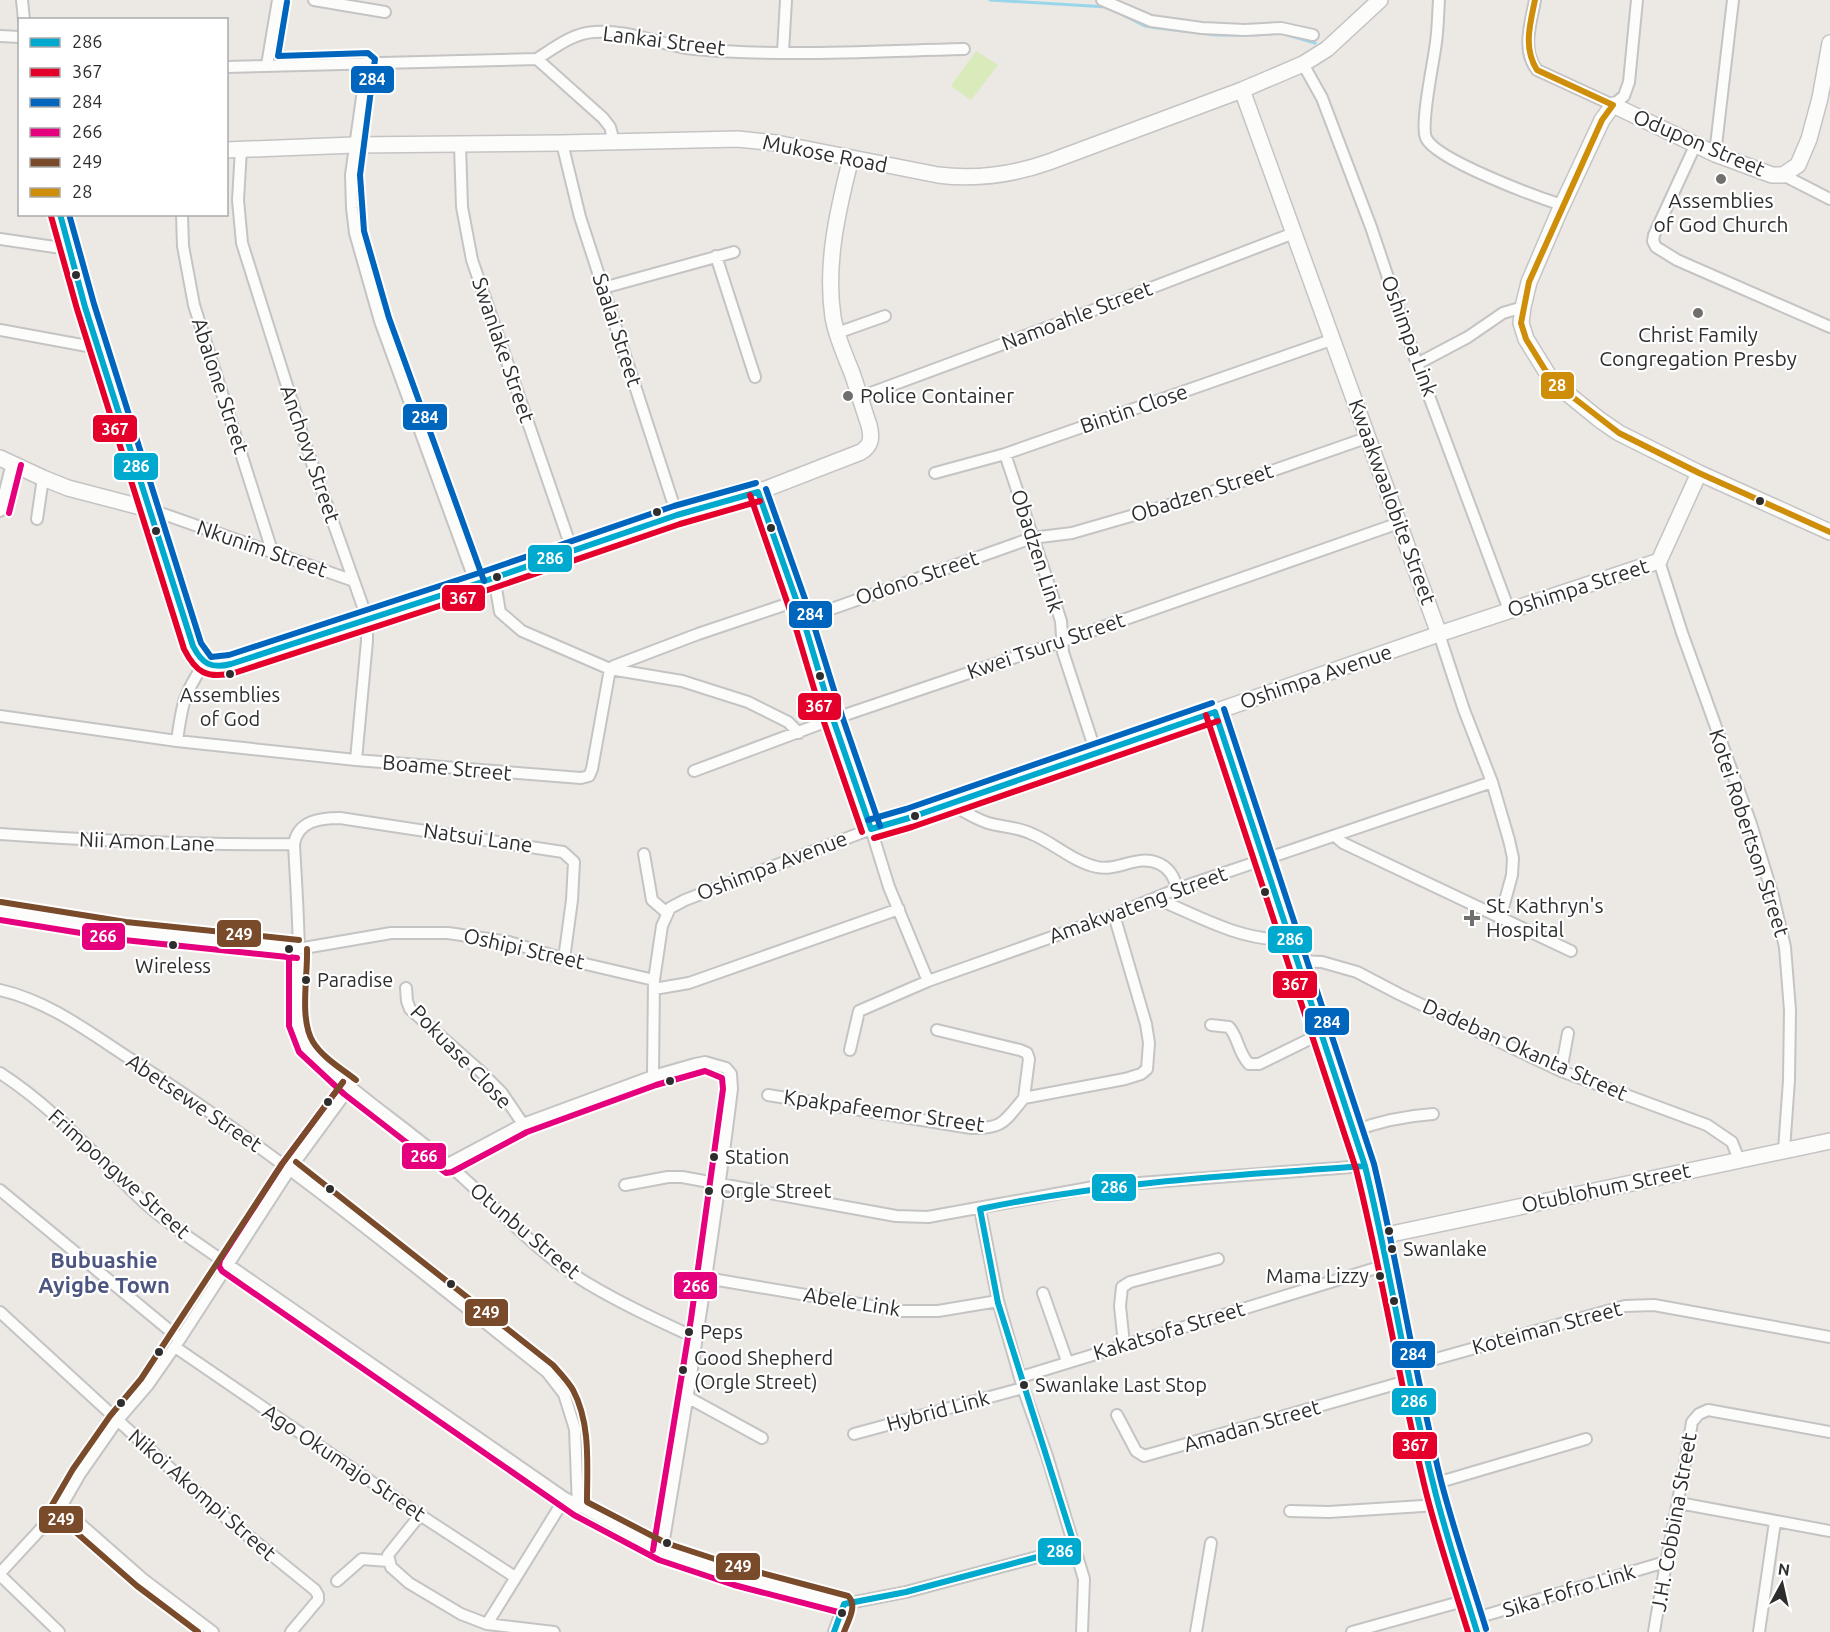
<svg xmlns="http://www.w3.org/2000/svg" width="1830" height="1632" font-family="Ubuntu,sans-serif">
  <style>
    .pitch { fill: #d9eabb }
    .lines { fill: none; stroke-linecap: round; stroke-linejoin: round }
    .stream { stroke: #99d6ec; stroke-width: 3 }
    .street-casing { stroke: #c5c4c5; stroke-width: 14 }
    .secondary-casing { stroke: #c5c4c5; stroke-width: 18 }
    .street { stroke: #fcfcfb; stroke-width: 10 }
    .secondary { stroke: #fcfcfb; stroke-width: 15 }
    .bus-1-casing { stroke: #fff; stroke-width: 10 }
    .bus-2-casing { stroke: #fff; stroke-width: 10 }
    .bus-3-casing { stroke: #fff; stroke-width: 10 }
    .bus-4-casing { stroke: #fff; stroke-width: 10 }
    .bus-5-casing { stroke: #fff; stroke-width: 10 }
    .bus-6-casing { stroke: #fff; stroke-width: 10 }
    .bus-1 { stroke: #00a9ce; stroke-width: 6 }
    .bus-2 { stroke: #e4002b; stroke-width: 6 }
    .bus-3 { stroke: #0065bd; stroke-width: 6 }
    .bus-4 { stroke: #e5007d; stroke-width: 6 }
    .bus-5 { stroke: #7a4b2a; stroke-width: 6 }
    .bus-6 { stroke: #cf8e09; stroke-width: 6 }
    .poi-dot { fill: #706f6e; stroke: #fff; stroke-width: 2 }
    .bus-dot { fill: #2e2e2e; stroke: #fff; stroke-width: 2 }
    .labels { text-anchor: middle; stroke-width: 4.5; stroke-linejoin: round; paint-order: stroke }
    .bus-label { font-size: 20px; fill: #2e2e2e; stroke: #fff; text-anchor: start }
    .street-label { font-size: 21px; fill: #2e2e2e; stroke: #fff }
    .poi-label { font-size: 21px; fill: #2e2e2e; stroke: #fff }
    .neighbourhood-label { font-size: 22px; font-weight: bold; fill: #4d5680; stroke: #fff }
    .line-badge { stroke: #fff; stroke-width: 2 }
    .badge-label { font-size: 16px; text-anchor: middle; font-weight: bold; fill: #fff }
  </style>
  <rect width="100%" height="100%" fill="#ece8e4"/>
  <path class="pitch" d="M976 51 998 65 971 100 951 86Z"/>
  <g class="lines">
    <path class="stream" d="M990 0 1107 7 1145 26 1158 28 1216 35H1241
      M1254 35 1281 33 1315 43"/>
    <defs>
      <path id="street" d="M22 0 24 20
        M314 0 385 12
        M1102 0 1151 21 1202 28 1245 30 1281 28 1313 35
        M1439 0C1438 14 1438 28 1436 42 1434 61 1420 123 1426 138 1436 160 1537 197 1562 205
        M1535 0C1531 23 1521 50 1537 70L1613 105 1624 96 1629 82 1637 0
        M0 36 20 37
        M783 52 786 0
        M537 59 603 118 610 127 614 142
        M367 62 351 175 352 208 355 233 380 321 476 584
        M1303 64 1322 98 1371 227 1417 364 1509 610
        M267 65 278 0
        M226 67 537 59C554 48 573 33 594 32 628 29 660 45 694 49 783 57 875 51 964 49
        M562 143 580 217 677 515
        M460 145 462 207 472 260 572 550
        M1695 146 1654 235 1653 241 1656 247 1677 260 1830 327
        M241 149 238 200 242 243 306 446 367 618V641L356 760
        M1715 154 1733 0
        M1783 175 1830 199
        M182 214 183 246 194 305 273 554
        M0 239 68 249
        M716 256 755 377
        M603 288 734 252
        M0 330 98 348
        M837 333 885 316
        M1417 364 1468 337 1503 313 1523 307
        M860 397 1065 321 1294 233
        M1005 454 1061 621 1063 652 1096 753
        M935 473 1005 454 1331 340
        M152 510 354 581
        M0 511 12 463
        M37 519 43 478
        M1659 561 1682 633 1751 824 1773 896 1785 947 1790 1010 1789 1080 1784 1150
        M494 577 500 612 522 631 610 669 682 681 748 702 788 722 799 733
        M803 619 1032 538 1072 533 1200 496 1369 437
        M1439 634 1464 710 1492 782 1509 840 1513 858 1512 875 1500 919
        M0 716 177 741 356 760 581 778 589 776 592 769 610 669 614 666 698 634 796 601
        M177 741C182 705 183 695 204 664
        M694 771 833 719 1063 641 1399 523
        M951 804C963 811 975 819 988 823 1002 827 1018 827 1032 834 1054 843 1073 862 1097 867 1118 872 1138 853 1160 864 1170 869 1175 879 1177 889
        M0 834C98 841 196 845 294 844
        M1335 836 1343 843 1571 951
        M644 854 652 900 667 913
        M1155 898C1197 915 1243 943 1290 939
        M0 911 125 931 298 949 391 933H448L509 942 564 959 654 980
        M564 959 572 900 574 862 563 852 340 818C319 818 298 821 294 844 296 883 299 923 299 962 299 986 292 1016 302 1039 309 1055 326 1066 339 1077 375 1108 414 1134 449 1165 493 1203 537 1253 587 1283 622 1304 659 1321 696 1338
        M1297 961 1322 962 1357 972 1399 994 1561 1071 1707 1125 1732 1142 1739 1160
        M406 988 407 1001 410 1009 479 1070 502 1093 523 1124
        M654 989 689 983 899 909
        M0 990C49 1001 90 1033 132 1060 278 1153 411 1264 547 1372L564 1394 575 1429 578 1507
        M1211 1025 1229 1027C1239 1038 1237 1051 1249 1064H1259L1320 1034
        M937 1030 1020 1050 1027 1053 1029 1059 1024 1098
        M850 1050 859 1011 928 981 1114 915 1177 889 1492 782
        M1561 1071 1568 1033
        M0 1073C56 1109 99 1160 147 1205 159 1216 174 1226 187 1236L565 1498 662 1551 736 1576 844 1604 906 1592 1075 1547
        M653 1076 654 980 662 926 670 908 685 900 871 829 889 887 928 981
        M768 1095 971 1128C1003 1129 1004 1122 1024 1098L1125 1079 1141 1074 1147 1069 1149 1043 1146 1024 1114 915
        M1354 1131C1380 1121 1405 1116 1433 1114
        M448 1164 523 1124 653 1076 695 1064 705 1062 726 1068 731 1074 732 1089C713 1244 688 1398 662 1551
        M625 1185 668 1177H682L896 1216 928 1217 1099 1186 1365 1166
        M0 1190 180 1339
        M980 1209 998 1301 1023 1388 1047 1456 1084 1579 1082 1632
        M706 1278 901 1311H938L998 1301
        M1043 1293 1067 1361
        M0 1312 209 1504 315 1590 318 1595V1600L291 1632
        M1124 1344 1120 1306 1122 1287 1130 1282 1218 1259
        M175 1347 420 1515 515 1577
        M1407 1367 1625 1306 1654 1305 1830 1337
        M1021 1377 1386 1265
        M689 1398 762 1438
        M1117 1415 1136 1451 1144 1456 1410 1380
        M854 1434 1023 1388
        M1433 1484 1586 1439
        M1679 1503 1830 1531
        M1290 1511 1329 1512 1438 1505
        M420 1515 388 1555 391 1567 409 1583 461 1614 487 1624 554 1632
        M0 1573 61 1507
        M0 1575 59 1632
        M337 1581 362 1559 388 1561
        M1473 1619 1665 1562
        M487 1624 565 1498
        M213 1632 143 1579 61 1507 80 1474 117 1421 148 1385 180 1339 290 1169 350 1087
        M834 1632 844 1604
        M1196 1632 1211 1543
        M1352 1632 1467 1600
        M1654 1632C1665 1562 1681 1492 1692 1422L1699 1414 1708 1410 1830 1432
        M1759 1632 1775 1522"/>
      <path id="secondary" d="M1830 43 1820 98 1809 139 1798 165 1783 175H1772L1715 154 1613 105 1602 120 1559 212 1529 282 1523 307 1521 323 1526 339 1552 381 1600 420 1619 433 1699 473 1830 532
        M1242 90C1309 271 1373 453 1439 634
        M226 150 354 145 562 143 738 139 776 143 938 175C977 180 1012 175 1049 162L1242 90 1303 64 1327 49 1380 0
        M60 214C74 277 95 337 115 398 142 481 169 563 193 646 199 660 204 668 220 667L476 584 677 515 758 492 861 452C872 445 872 437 869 425 863 408 858 390 852 373 845 355 836 336 833 317 825 264 838 209 851 158
        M0 458 43 478 68 488 152 510
        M758 492 803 619 833 719 871 829 909 818 1439 634 1659 561 1699 473
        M1215 712 1320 1034 1365 1166 1382 1236 1410 1380 1433 1484 1477 1632
        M1382 1236 1830 1141"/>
    </defs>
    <use href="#street" class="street-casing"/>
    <use href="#secondary" class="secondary-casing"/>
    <use href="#street" class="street"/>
    <use href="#secondary" class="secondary"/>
    <defs>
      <path id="bus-1" d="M60 214 85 307 193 646C202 664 211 669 231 664L476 584 677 515 758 492
        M758 492 803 619 833 719 871 829
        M1215 712 1365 1166C1391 1271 1406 1378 1433 1483 1445 1533 1462 1583 1477 1632
        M871 829 909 818 1215 712
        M834 1632 844 1604 906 1592 1075 1547 998 1303 980 1209C1107 1182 1236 1175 1365 1166"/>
      <path id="bus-2" d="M51 216 77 309 184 649C196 673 207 679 234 673L479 593 680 524 760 501
        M750 495 794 622 824 722 862 832
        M1206 715 1356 1169C1382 1273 1399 1379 1424 1484 1436 1534 1453 1583 1468 1632
        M874 838 912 827 1218 721"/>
      <path id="bus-3" d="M287 2 278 56 368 53 375 59 360 175 364 231 389 318 484 581
        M69 214 94 304 201 643 211 657 229 655 473 575 674 506 756 483
        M766 489 811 616 842 716 880 826
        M1224 709 1374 1164C1399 1269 1415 1376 1441 1481 1454 1531 1471 1580 1486 1629
        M868 820 906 809 1212 703"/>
      <path id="bus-4" d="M9 513 21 465
        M0 920 124 940 297 958
        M289 949V1026L299 1052 344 1094 446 1173 452 1172 527 1132 656 1085 705 1071 722 1078 723 1089 691 1319 653 1550
        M343 1082 282 1164 220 1260 219 1266 222 1271 574 1515 659 1560 734 1585 842 1613"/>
      <path id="bus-5" d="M1 902 126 922 299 940
        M307 949C308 976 299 1019 313 1042 323 1058 342 1069 356 1080
        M296 1162 553 1365C560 1373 568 1381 573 1390 591 1424 587 1465 587 1502L666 1543 739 1567 848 1596C858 1605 848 1621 844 1632
        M198 1632 137 1586 55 1514 52 1505 73 1469 110 1416 141 1379 282 1164 343 1082"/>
      <path id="bus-6" d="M1535 0C1530 24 1523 48 1537 70L1613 105
        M1613 105 1602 120 1529 282 1521 323 1526 339 1552 381 1619 433 1699 473 1830 532"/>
    </defs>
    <use href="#bus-1" class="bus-1-casing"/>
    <use href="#bus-2" class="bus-2-casing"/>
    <use href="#bus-3" class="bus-3-casing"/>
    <use href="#bus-4" class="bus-4-casing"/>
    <use href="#bus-5" class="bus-5-casing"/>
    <use href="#bus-6" class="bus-6-casing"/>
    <use href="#bus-1" class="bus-1"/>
    <use href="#bus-2" class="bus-2"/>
    <use href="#bus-3" class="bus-3"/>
    <use href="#bus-4" class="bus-4"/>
    <use href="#bus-5" class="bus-5"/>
    <use href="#bus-6" class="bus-6"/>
  </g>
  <g class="poi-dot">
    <circle cx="1721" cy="179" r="6"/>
    <circle cx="1698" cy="313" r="6"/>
    <circle cx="848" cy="396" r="6"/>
    <path d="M1469 909h6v6h6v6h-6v6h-6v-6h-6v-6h6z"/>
  </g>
  <g class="bus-dot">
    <circle cx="76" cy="275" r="5"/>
    <circle cx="1760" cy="501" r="5"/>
    <circle cx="657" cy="512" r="5"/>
    <circle cx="771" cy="528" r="5"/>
    <circle cx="156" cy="531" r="5"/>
    <circle cx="497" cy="577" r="5"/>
    <circle cx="230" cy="674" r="5"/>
    <circle cx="820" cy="676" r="5"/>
    <circle cx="915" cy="816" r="5"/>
    <circle cx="1265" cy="892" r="5"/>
    <circle cx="173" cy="945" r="5"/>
    <circle cx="289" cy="949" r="5"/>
    <circle cx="306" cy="980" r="5"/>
    <circle cx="670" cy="1081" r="5"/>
    <circle cx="328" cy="1102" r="5"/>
    <circle cx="714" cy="1157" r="5"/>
    <circle cx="330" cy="1189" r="5"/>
    <circle cx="709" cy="1191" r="5"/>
    <circle cx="1389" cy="1231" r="5"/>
    <circle cx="1392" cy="1249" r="5"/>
    <circle cx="1380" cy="1276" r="5"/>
    <circle cx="451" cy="1284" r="5"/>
    <circle cx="1394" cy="1301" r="5"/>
    <circle cx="689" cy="1332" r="5"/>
    <circle cx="159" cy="1352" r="5"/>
    <circle cx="683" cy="1370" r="5"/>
    <circle cx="1024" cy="1385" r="5"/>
    <circle cx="121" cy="1403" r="5"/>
    <circle cx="667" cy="1543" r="5"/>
    <circle cx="842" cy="1613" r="5"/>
  </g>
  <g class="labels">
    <g class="bus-label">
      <text x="230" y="702" text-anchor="middle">Assemblies<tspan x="230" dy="24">of God</tspan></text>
      <text x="173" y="973" text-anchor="middle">Wireless</text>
      <text x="317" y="987">Paradise</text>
      <text x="725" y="1164">Station</text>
      <text x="720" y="1198">Orgle Street</text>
      <text x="1403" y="1256">Swanlake</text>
      <text x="1369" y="1283" text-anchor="end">Mama Lizzy</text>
      <text x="700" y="1339">Peps</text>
      <text x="694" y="1365">Good Shepherd<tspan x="694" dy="24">(Orgle Street)</tspan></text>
      <text x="1035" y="1392">Swanlake Last Stop</text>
    </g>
    <g class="street-label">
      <text transform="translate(664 41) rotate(7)" y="7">Lankai Street</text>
      <text transform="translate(1699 143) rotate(23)" y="7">Odupon Street</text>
      <text transform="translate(825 154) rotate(11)" y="7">Mukose Road</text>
      <text transform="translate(1077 316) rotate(-21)" y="7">Namoahle Street</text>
      <text transform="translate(617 330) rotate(72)" y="7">Saalai Street</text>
      <text transform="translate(1409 336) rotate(70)" y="7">Oshimpa Link</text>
      <text transform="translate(503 350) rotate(71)" y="7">Swanlake Street</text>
      <text transform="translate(220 386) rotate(72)" y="7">Abalone Street</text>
      <text transform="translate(1134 409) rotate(-19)" y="7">Bintin Close</text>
      <text transform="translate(310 454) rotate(71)" y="7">Anchovy Street</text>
      <text transform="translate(1202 493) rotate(-18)" y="7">Obadzen Street</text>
      <text transform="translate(1392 502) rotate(70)" y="7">Kwaakwaalobite Street</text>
      <text transform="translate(262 549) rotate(19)" y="7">Nkunim Street</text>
      <text transform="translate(1037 551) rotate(72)" y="7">Obadzen Link</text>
      <text transform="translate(917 578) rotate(-19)" y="7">Odono Street</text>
      <text transform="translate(1578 588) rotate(-18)" y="7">Oshimpa Street</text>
      <text transform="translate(1046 646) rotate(-19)" y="7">Kwei Tsuru Street</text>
      <text transform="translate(1316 677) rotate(-19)" y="7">Oshimpa Avenue</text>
      <text transform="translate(447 768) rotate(5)" y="7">Boame Street</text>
      <text transform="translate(1749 833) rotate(72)" y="7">Kotei Robertson Street</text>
      <text transform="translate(478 838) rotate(8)" y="7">Natsui Lane</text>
      <text transform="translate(147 842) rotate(2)" y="7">Nii Amon Lane</text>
      <text transform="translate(772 866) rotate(-21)" y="7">Oshimpa Avenue</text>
      <text transform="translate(1138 905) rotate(-20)" y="7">Amakwateng Street</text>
      <text transform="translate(524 949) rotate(13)" y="7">Oshipi Street</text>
      <text transform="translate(1525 1050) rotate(24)" y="7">Dadeban Okanta Street</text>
      <text transform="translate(461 1057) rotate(46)" y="7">Pokuase Close</text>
      <text transform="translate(194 1103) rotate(34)" y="7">Abetsewe Street</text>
      <text transform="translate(884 1111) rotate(8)" y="7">Kpakpafeemor Street</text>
      <text transform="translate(119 1174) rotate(42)" y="7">Frimpongwe Street</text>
      <text transform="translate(1606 1188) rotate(-12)" y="7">Otublohum Street</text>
      <text transform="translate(525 1231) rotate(40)" y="7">Otunbu Street</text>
      <text transform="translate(852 1302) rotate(9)" y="7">Abele Link</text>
      <text transform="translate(1547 1328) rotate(-15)" y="7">Koteiman Street</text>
      <text transform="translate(1169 1331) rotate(-17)" y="7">Kakatsofa Street</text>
      <text transform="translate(938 1411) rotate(-15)" y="7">Hybrid Link</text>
      <text transform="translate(1252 1426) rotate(-16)" y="7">Amadan Street</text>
      <text transform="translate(344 1463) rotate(34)" y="7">Ago Okumajo Street</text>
      <text transform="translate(202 1495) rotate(41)" y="7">Nikoi Akompi Street</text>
      <text transform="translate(1674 1522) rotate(-80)" y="7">J.H. Cobbina Street</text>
      <text transform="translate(1569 1591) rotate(-17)" y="7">Sika Fofro Link</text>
    </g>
    <g class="poi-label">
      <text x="1721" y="208">Assemblies<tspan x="1721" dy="24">of God Church</tspan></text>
      <text x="1698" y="342">Christ Family<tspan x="1698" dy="24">Congregation Presby</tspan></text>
      <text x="860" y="403" text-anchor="start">Police Container</text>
      <text x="1486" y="913" text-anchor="start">St. Kathryn's<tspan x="1486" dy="24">Hospital</tspan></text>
    </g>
    <g class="neighbourhood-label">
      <text x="104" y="1268">Bubuashie<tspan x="104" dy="25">Ayigbe Town</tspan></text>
    </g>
  </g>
  <g class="line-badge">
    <rect x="350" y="65" width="45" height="29" rx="6" fill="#0065bd"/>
    <rect x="1540" y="371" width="35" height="29" rx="6" fill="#cf8e09"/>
    <rect x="402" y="403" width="46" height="28" rx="6" fill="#0065bd"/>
    <rect x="92" y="414" width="46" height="29" rx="6" fill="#e4002b"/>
    <rect x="113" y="452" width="46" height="29" rx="6" fill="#00a9ce"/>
    <rect x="527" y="544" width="46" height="29" rx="6" fill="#00a9ce"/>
    <rect x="441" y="584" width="45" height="28" rx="6" fill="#e4002b"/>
    <rect x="788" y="600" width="45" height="29" rx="6" fill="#0065bd"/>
    <rect x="797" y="692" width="45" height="29" rx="6" fill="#e4002b"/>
    <rect x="216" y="919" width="46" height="29" rx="6" fill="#7a4b2a"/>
    <rect x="81" y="922" width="45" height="29" rx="6" fill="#e5007d"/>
    <rect x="1267" y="925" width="46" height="29" rx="6" fill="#00a9ce"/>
    <rect x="1272" y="970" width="46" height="29" rx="6" fill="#e4002b"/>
    <rect x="1304" y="1007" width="46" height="29" rx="6" fill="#0065bd"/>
    <rect x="401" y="1142" width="46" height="28" rx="6" fill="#e5007d"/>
    <rect x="1091" y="1173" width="46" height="29" rx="6" fill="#00a9ce"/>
    <rect x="673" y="1271" width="45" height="29" rx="6" fill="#e5007d"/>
    <rect x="464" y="1298" width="45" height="29" rx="6" fill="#7a4b2a"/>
    <rect x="1391" y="1340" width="45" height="29" rx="6" fill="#0065bd"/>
    <rect x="1391" y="1387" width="46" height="29" rx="6" fill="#00a9ce"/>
    <rect x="1392" y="1431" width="46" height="29" rx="6" fill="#e4002b"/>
    <rect x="38" y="1505" width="46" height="29" rx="6" fill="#7a4b2a"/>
    <rect x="1037" y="1537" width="45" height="29" rx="6" fill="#00a9ce"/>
    <rect x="715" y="1552" width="46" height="29" rx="6" fill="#7a4b2a"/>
  </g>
  <g class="badge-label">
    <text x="372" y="85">284</text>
    <text x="1557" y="391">28</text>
    <text x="425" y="423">284</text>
    <text x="115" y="435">367</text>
    <text x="136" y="472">286</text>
    <text x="550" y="564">286</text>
    <text x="463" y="604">367</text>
    <text x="810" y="620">284</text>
    <text x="819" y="712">367</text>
    <text x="239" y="940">249</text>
    <text x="103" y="942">266</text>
    <text x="1290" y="945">286</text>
    <text x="1295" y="990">367</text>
    <text x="1327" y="1028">284</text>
    <text x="424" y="1162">266</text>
    <text x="1114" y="1193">286</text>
    <text x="696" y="1292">266</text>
    <text x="486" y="1318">249</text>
    <text x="1413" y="1360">284</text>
    <text x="1414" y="1407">286</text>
    <text x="1415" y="1451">367</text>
    <text x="61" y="1525">249</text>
    <text x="1060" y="1557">286</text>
    <text x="738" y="1572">249</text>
  </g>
  <rect x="18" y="18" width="210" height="198" fill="#ffffff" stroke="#ababab" stroke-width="1.5"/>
  <rect x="30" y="38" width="30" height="9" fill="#00a9ce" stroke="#ababab" stroke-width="1.5"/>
  <text x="72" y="48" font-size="18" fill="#2e2e2e">286</text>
  <rect x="30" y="68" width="30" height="9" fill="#e4002b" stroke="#ababab" stroke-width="1.5"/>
  <text x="72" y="78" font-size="18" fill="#2e2e2e">367</text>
  <rect x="30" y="98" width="30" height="9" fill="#0065bd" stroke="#ababab" stroke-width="1.5"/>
  <text x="72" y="108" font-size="18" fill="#2e2e2e">284</text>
  <rect x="30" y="128" width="30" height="9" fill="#e5007d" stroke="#ababab" stroke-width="1.5"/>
  <text x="72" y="138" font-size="18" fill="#2e2e2e">266</text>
  <rect x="30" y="158" width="30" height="9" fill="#7a4b2a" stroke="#ababab" stroke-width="1.5"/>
  <text x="72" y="168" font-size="18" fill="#2e2e2e">249</text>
  <rect x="30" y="188" width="30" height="9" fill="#cf8e09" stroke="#ababab" stroke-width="1.5"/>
  <text x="72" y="198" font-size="18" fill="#2e2e2e">28</text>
  <g transform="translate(1782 1584) rotate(8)" stroke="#ffffff" stroke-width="4.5" paint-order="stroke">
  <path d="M0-4.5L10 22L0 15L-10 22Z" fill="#2e2e2e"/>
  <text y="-9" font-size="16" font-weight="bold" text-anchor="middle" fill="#2e2e2e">N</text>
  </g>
</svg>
